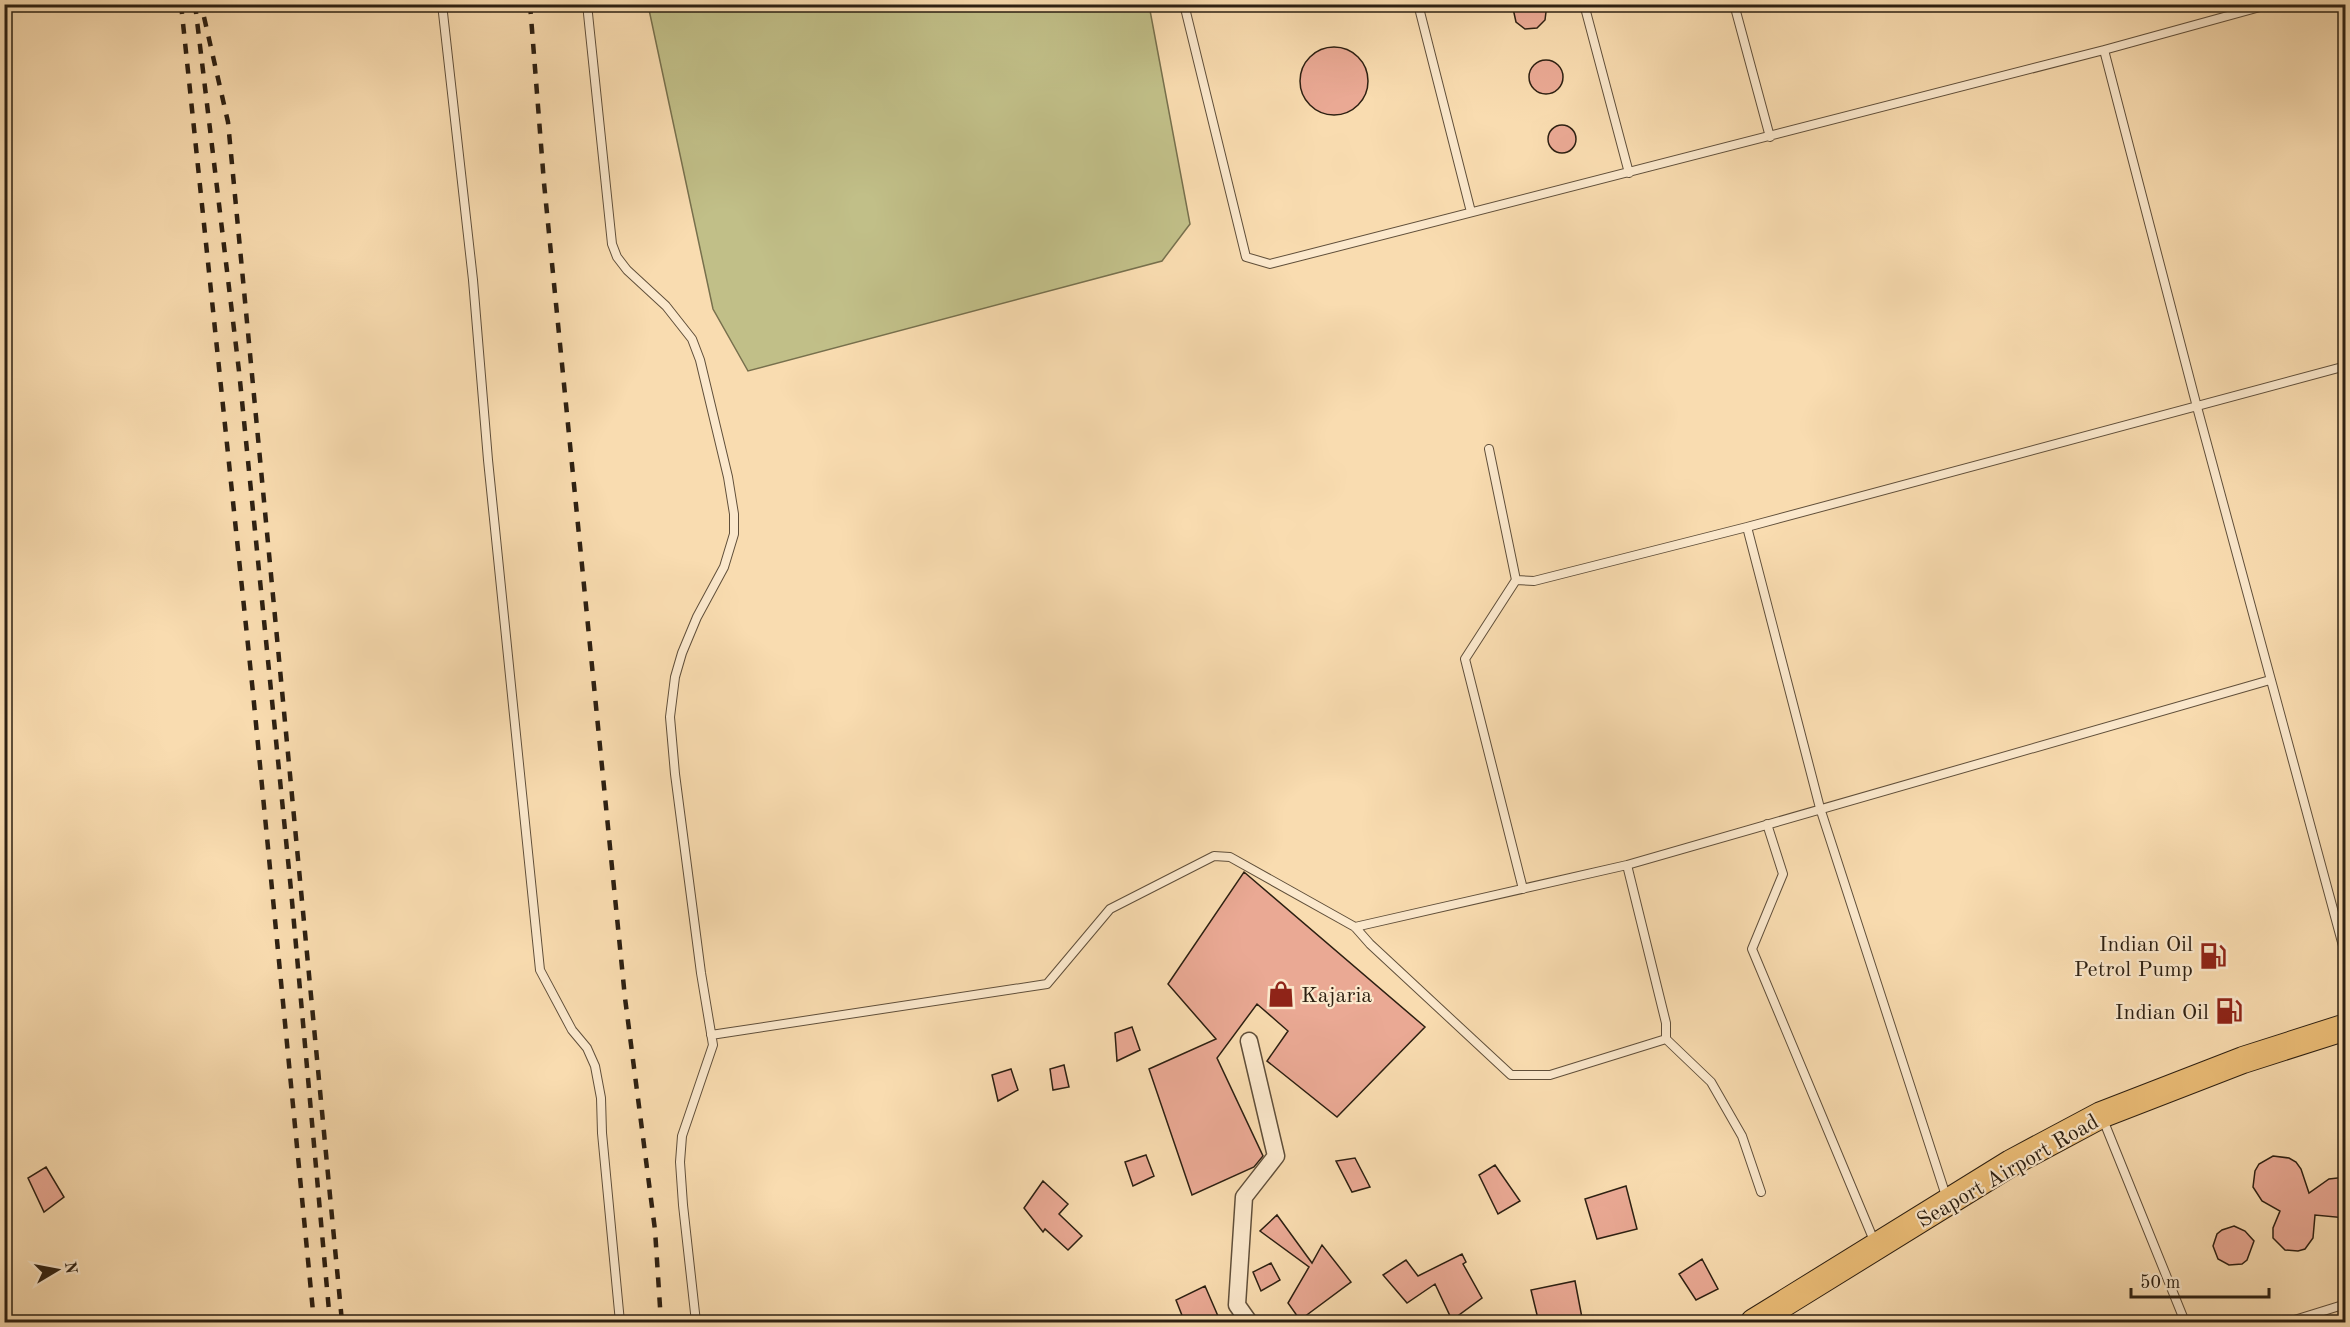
<svg xmlns="http://www.w3.org/2000/svg" width="2350" height="1327" font-family="'Old Standard TT',serif">
  <style>
    .green { fill: #c1bf88; stroke: #77704d; stroke-width: 1.5 }
    .building { fill: #eaa994; stroke: #2d2012; stroke-width: 1.5 }
    .lines { fill: none; stroke-linecap: round; stroke-linejoin: round }
    .lane-casing { stroke: #604f3a; stroke-width: 10 }
    .street-casing { stroke: #604f3a; stroke-width: 19 }
    .primary-casing { stroke: #2d2012; stroke-width: 28 }
    .lane { stroke: #fbe8cc; stroke-width: 8 }
    .street { stroke: #fbe8cc; stroke-width: 16 }
    .primary { stroke: #ecbe78; stroke-width: 26 }
    .rail { stroke: #2d2012; stroke-width: 4.5; stroke-dasharray: 10 10; stroke-linecap: butt }
    .labels { text-anchor: middle; stroke-width: 4.5; stroke-linejoin: round; paint-order: stroke }
    .poi-label { font-size: 22px; fill: #2d2012; stroke: #fbe8cc; text-anchor: end }
    .street-label { font-size: 22px; fill: #2d2012; stroke: #fbe8cc }
  </style>
  <rect width="100%" height="100%" fill="#f9dcb0"/>
  <filter id="stains"><feTurbulence type="fractalNoise" baseFrequency=".00333" numOctaves="4"/><feColorMatrix values="0 0 0 0 .2 0 0 0 0 .09 0 0 0 0 .02 0 0 0 .5 -.17"/></filter>
  <radialGradient id="worn" r=".72"><stop offset=".6" stop-color="#630" stop-opacity="0"/><stop offset="1" stop-color="#630" stop-opacity=".3"/></radialGradient>
  <path class="green" d="M648 5H1149L1190 224 1162 261 748 371 713 309Z"/>
  <path class="building" d="M1512 4H1547L1545 20 1537 28 1525 29 1516 22Z
    M1300 81a34 34 0 1 1 68 0a34 34 0 1 1-68 0Z
    M1529 77a17 17 0 1 1 34 0a17 17 0 1 1-34 0Z
    M1548 139a14 14 0 1 1 28 0a14 14 0 1 1-28 0Z
    M1244 872 1425 1027 1337 1117 1267 1061 1288 1031 1257 1004 1217 1058 1263 1156 1254 1167 1192 1195 1149 1069 1216 1039 1168 984Z
    M1132 1027 1140 1050 1117 1061 1115 1033Z
    M1064 1065 1069 1087 1053 1090 1050 1069Z
    M1011 1069 1018 1090 998 1101 992 1075Z
    M1146 1155 1154 1176 1133 1186 1125 1162Z
    M2273 1156 2289 1158 2296 1162 2301 1169 2309 1193 2329 1179 2346 1177V1218L2315 1215 2313 1238 2305 1249 2298 1251 2285 1250 2273 1238V1228L2280 1211 2262 1201 2253 1187 2255 1171 2259 1164Z
    M1355 1158 1370 1187 1352 1192 1336 1161Z
    M1495 1165 1520 1201 1498 1214 1479 1175Z
    M46 1167 64 1197 44 1212 28 1178Z
    M1043 1181 1068 1204 1059 1214 1082 1236 1068 1250 1045 1229 1043 1232 1024 1208Z
    M1626 1186 1637 1229 1597 1239 1585 1199Z
    M1277 1215 1312 1263 1322 1245 1351 1282 1300 1320 1288 1303 1309 1267 1260 1231Z
    M2234 1226 2245 1231 2254 1241 2247 1260 2242 1264 2229 1265 2218 1259 2213 1246 2217 1234 2222 1230Z
    M1462 1254 1466 1262 1463 1264 1482 1298 1452 1320 1435 1284 1407 1303 1383 1275 1406 1260 1418 1276Z
    M1702 1259 1718 1289 1696 1300 1679 1274Z
    M1271 1263 1280 1280 1261 1291 1253 1272Z
    M1575 1281 1583 1323H1539L1531 1290Z
    M1205 1286 1221 1323H1185L1176 1300Z"/>
  <g class="lines">
    <defs>
      <path id="lane" d="M442 4 473 280 488 460 540 970 572 1030 587 1048 595 1066 601 1098 602 1133 620 1322
        M587 4 612 244 617 257 627 270 666 306 692 339 700 360 728 477 734 514V534L724 567 697 617 682 653 675 677 670 717 675 774 701 973 713 1045 682 1136 680 1162 683 1205 696 1322
        M1184 4 1246 257 1270 264 2104 50 2271 4
        M1418 4 1471 212
        M1584 4 1629 173
        M1734 4 1770 137
        M2104 50 2197 407 2346 957
        M1489 449 1516 580 1465 659 1523 889
        M1747 527 1820 808 1947 1199
        M1516 580 1534 581 1747 527 2346 366
        M1767 824 1783 874 1752 949 1875 1243
        M1627 865 1666 1023V1039L1711 1082 1742 1136 1761 1192
        M1355 927 1627 865 2270 680
        M711 1035 1047 984 1110 909 1214 856 1230 857 1355 927 1370 944 1511 1075H1550L1666 1039
        M2102 1117 2185 1322
        M2288 1322 2346 1304"/>
      <path id="street" d="M1249 1322 1237 1305 1244 1197 1276 1156 1249 1041"/>
      <path id="primary" d="M1754 1322 2011 1163 2101 1115 2243 1060 2346 1027"/>
    </defs>
    <use href="#lane" class="lane-casing"/>
    <use href="#street" class="street-casing"/>
    <use href="#primary" class="primary-casing"/>
    <use href="#lane" class="lane"/>
    <use href="#street" class="street"/>
    <use href="#primary" class="primary"/>
    <path class="rail" d="M181 4 253 693 314 1322
      M195 4 239 371 291 890 330 1322
      M530 4 544 183 625 998 655 1230 661 1322
      M204 17 228 122 342 1322"/>
  </g>
  <defs>
    <symbol id="fuel-bare" viewBox="-9 -9 18 18"><path d="M-5.5-6h7V0h2V4h1.3V-2.5L3-4.5l.8-.8L6-3V5H2.5V1h-1V6h-7ZM-4.2-4.7v3.2H.2V-4.7Z" fill="#8f2418" stroke="#fbe8cc" stroke-width="2.5" paint-order="stroke"/></symbol>
    <symbol id="shop-bare" viewBox="-9 -9 18 18"><path d="M-5-2.5h2.3a2.7 3.5 0 0 1 5.4 0H5L5.5 6h-11ZM-1.5-2.5h3a1.5 2.3 0 0 0-3 0Z" fill="#8f2418" stroke="#fbe8cc" stroke-width="2.5" paint-order="stroke"/></symbol>
  </defs>
  <g fill-rule="evenodd">
    <use href="#fuel-bare" x="2194" y="937" width="38" height="38"/>
    <use href="#shop-bare" x="1262" y="975" width="38" height="38"/>
    <use href="#fuel-bare" x="2210" y="992" width="38" height="38"/>
  </g>
  <g class="labels">
    <g class="poi-label">
      <text x="2193" y="951">Indian Oil<tspan x="2193" dy="25">Petrol Pump</tspan></text>
      <text x="1301" y="1002" text-anchor="start">Kajaria</text>
      <text x="2209" y="1019">Indian Oil</text>
    </g>
    <g class="street-label">
      <text transform="translate(2007 1170) rotate(-30)" y="8">Seaport Airport Road</text>
    </g>
  </g>
  <rect width="2350" height="1327" fill="none" stroke="#f9dcb0" stroke-width="24"/>
  <rect x="6" y="6" width="2338" height="1315" fill="none" stroke="#2d2012" stroke-width="3"/>
  <rect x="12" y="12" width="2326" height="1303" fill="none" stroke="#2d2012" stroke-width="1.5"/>
  <g transform="translate(57 1270) rotate(80)" stroke="#fbe8cc" stroke-width="4.5" paint-order="stroke">
  <path d="M0-4.5L10 22L0 15L-10 22Z" fill="#2d2012"/>
  <text y="-9" font-size="16" font-weight="bold" text-anchor="middle" fill="#2d2012">N</text>
  </g>
  <path d="M2131 1288v9h138v-9" fill="none" stroke="#2d2012" stroke-width="3"/>
  <text x="2140" y="1288" font-size="18" fill="#2d2012" stroke="#fbe8cc" stroke-width="4.5" paint-order="stroke">50 m</text>
  <rect width="100%" height="100%" filter="url(#stains)"/>
  <rect width="100%" height="100%" fill="url(#worn)"/>
</svg>
